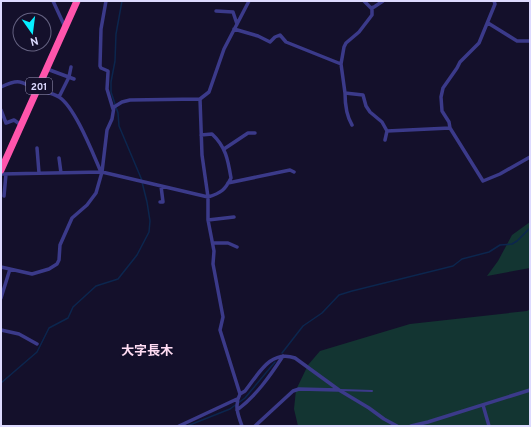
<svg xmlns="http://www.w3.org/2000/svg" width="531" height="427" font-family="Overpass,'Noto Sans JP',sans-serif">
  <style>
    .green { fill: #133532 }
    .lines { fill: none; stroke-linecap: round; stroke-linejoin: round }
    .stream { stroke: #0c264e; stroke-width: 1.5 }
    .lane { stroke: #3b3a8a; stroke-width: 2 }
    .street { stroke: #3b3a8a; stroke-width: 3.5 }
    .highway { stroke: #ff55ac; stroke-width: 7 }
    .labels { text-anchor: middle; stroke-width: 3.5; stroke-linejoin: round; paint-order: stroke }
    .shield { fill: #14102b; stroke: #a19dbf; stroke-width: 1 }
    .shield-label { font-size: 10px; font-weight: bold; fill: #dddaff }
    .quarter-label { font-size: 13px; font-weight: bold; fill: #ffdcf3; stroke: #14102b }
  </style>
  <rect width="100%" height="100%" fill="#14102b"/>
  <path class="green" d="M530 222V268L487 276 498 261 512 235Z
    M530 309V426H298L294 409 296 390 308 365 320 351 410 324 527 311Z"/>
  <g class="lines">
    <path class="stream" d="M282 353 303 326 322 313 339 295 352 291 453 266 462 259 489 252 500 245 512 244 517 241 530 228
      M1 383 37 352 49 328 68 318 73 307 96 286 118 279 137 255 149 232 150 221 147 202 141 178 119 126 118 113 111 92V82L115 61 116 34 122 1
      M187 426 230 409 245 398 275 362"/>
    <path class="lane" d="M341 390 372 391"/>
    <path class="street" d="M53 1 65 27
      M106 1 101 29 100 66 101 68 108 71V72L107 89 113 109
      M364 1 371 8 374 7 383 1
      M216 11 233 12 237 24
      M488 23 517 41H530
      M234 29 258 36 270 42 275 37 280 35 286 42 341 64 344 47 346 43 359 32 372 15V8
      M341 64 345 93 363 95 366 106 370 112 382 122 387 131 385 140
      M47 69 74 79
      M1 87C21 78 20 82 38 90 45 92 53 93 59 97 75 107 93 154 101 172
      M345 93C345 105 346 115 352 125
      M59 97 69 77 71 67
      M200 99 202 155 208 197V220L214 251 213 264 223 317 220 330 240 394C234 405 238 415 242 426
      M1 110 6 123 14 120 21 125
      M450 128 449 122 442 111 441 97 443 88 457 68 460 62 479 43 495 4 494 1
      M387 131 450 128 483 181 500 174 530 157
      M37 148 39 173
      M224 149 248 133H255
      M59 158 61 173
      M1 174 102 172 208 197C221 193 225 190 231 178 228 160 226 147 212 134L201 135
      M228 183 290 170 294 172
      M4 196 6 174
      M160 202H163L161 186
      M208 220 234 217
      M213 243H228L237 247
      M1 267 32 274 49 269 57 264 59 260 60 245 72 218 87 205 96 193 102 172 107 130 112 119 114 107 122 102 130 100 200 99 209 92 224 49 249 1
      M1 298 10 269
      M1 330 19 334 37 344
      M240 394 245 391C258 375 270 349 295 358L339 390 369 408 384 419 397 426
      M483 405 489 426
      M237 410C256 396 270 376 283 356
      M179 426 237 399
      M255 426 293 391 299 389 338 390
      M411 426 428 422 530 390"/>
    <path class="highway" d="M1 170 77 1"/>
  </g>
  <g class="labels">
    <rect class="shield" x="26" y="78" width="26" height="16" rx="3"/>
    <g class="shield-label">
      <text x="39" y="90">201</text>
    </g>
    <g class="quarter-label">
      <text x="147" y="355">大字長木</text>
    </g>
  </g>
  <rect width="531" height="427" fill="none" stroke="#dddaff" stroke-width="4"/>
  <g transform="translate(32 32) rotate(166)"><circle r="19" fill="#14102b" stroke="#646180"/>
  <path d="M0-3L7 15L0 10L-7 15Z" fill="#06efff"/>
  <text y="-6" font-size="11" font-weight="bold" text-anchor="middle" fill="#dddaff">N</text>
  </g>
</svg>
